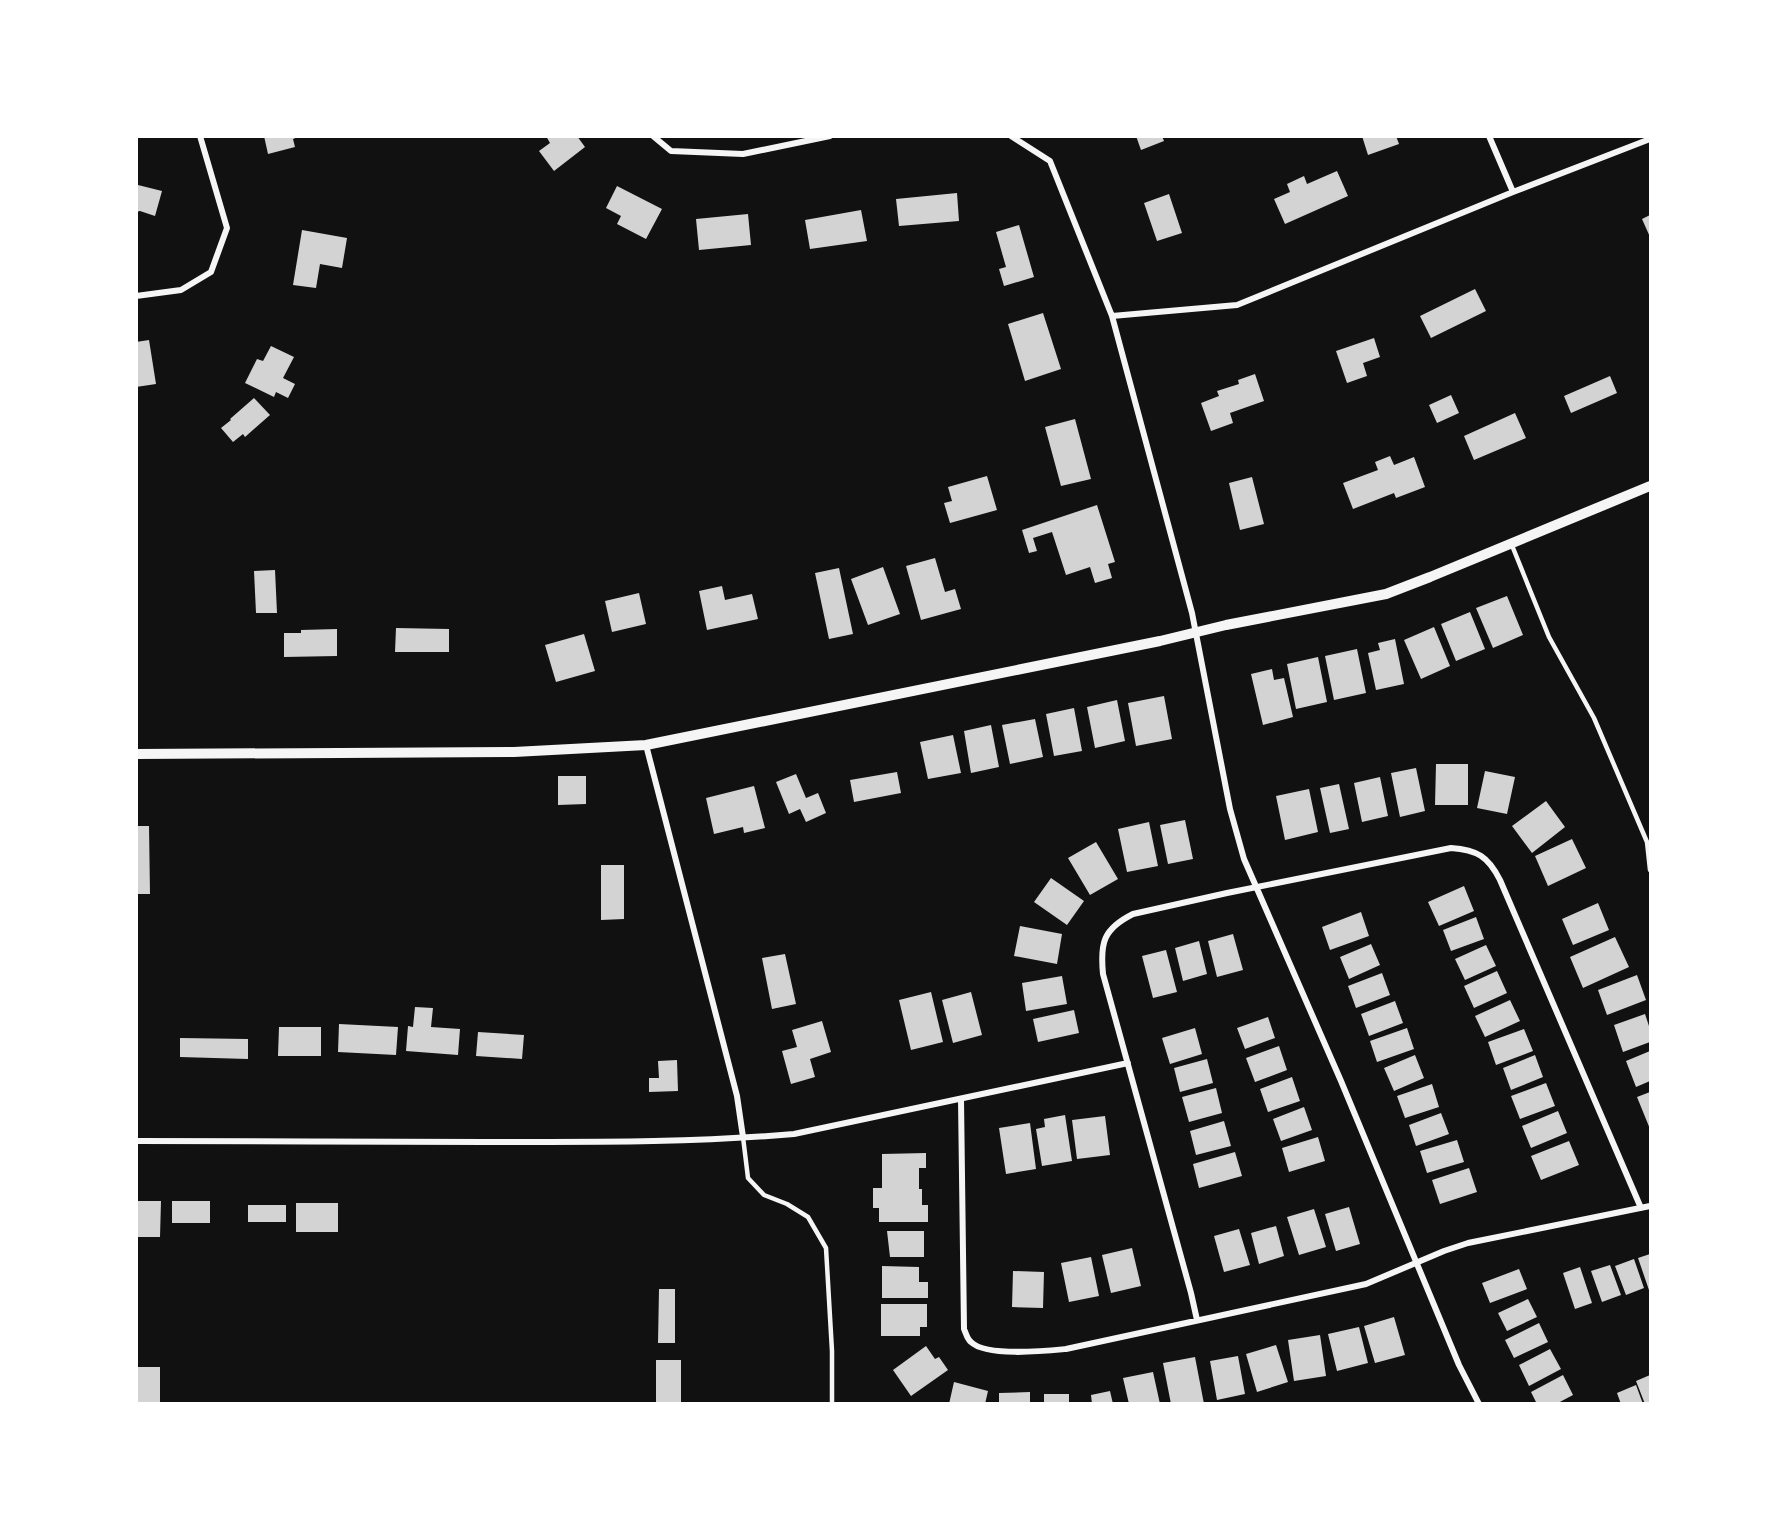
<svg xmlns="http://www.w3.org/2000/svg" width="1787" height="1540" font-family="'Times New Roman',serif">
  <style>
    .building { fill: #d3d3d3 }
    .lines { fill: none; stroke-linecap: round; stroke-linejoin: round }
    .service { stroke: #f5f5f5; stroke-width: 4.5 }
    .minor { stroke: #f5f5f5; stroke-width: 6 }
    .tertiary { stroke: #f5f5f5; stroke-width: 10 }
  </style>
  <rect width="100%" height="100%" fill="#111"/>
  <path class="building" d="M264 136H298V137L293 139 295 147 268 154Z
    M546 136H577L585 147 554 171 539 151 550 143Z
    M1136 136H1162L1164 141 1141 150Z
    M1362 136H1396L1399 144 1368 155Z
    M1337 171 1348 196 1285 224 1274 199 1290 192 1287 184 1304 176 1307 184Z
    M138 185 162 191 155 216 140 211 136 212V191Z
    M617 186 662 209 646 239 617 224 621 216 606 208Z
    M957 193 959 221 899 226 896 199Z
    M1169 194 1182 233 1157 241 1144 203Z
    M861 210 867 241 810 249 805 220Z
    M748 214 751 245 699 250 696 219Z
    M1650 215V237L1642 219Z
    M1019 225 1034 277 1004 286 999 269 1006 267 996 232Z
    M302 230 347 238 342 268 320 264 316 288 293 285Z
    M1475 289 1486 311 1431 338 1420 316Z
    M1043 313 1061 369 1025 381 1008 324Z
    M1374 338 1380 357 1363 363 1367 376 1347 383 1336 351Z
    M149 340 156 384 136 387V342Z
    M271 346 294 357 283 378 295 384 288 398 276 392 274 397 245 383 257 359 263 361Z
    M1255 374 1264 401 1230 413 1233 423 1211 431 1201 403 1219 396 1217 391 1239 384 1238 380Z
    M1610 376 1617 393 1571 413 1564 396Z
    M1451 395 1459 413 1437 423 1429 405Z
    M254 398 270 415 245 437 243 434 233 442 221 428 231 420 230 419Z
    M1515 413 1526 438 1474 460 1464 436Z
    M1075 419 1091 479 1061 486 1045 427Z
    M1390 456 1394 465 1414 457 1425 487 1396 498 1394 493 1353 509 1343 483 1378 470 1375 462Z
    M987 476 997 510 950 523 944 503 952 501 948 487Z
    M1252 477 1264 524 1240 530 1229 483Z
    M1097 505 1115 562 1108 564 1112 578 1095 583 1090 567 1066 575 1052 532 1033 538 1037 551 1029 553 1022 530Z
    M935 558 945 592 955 589 961 609 921 620 906 566Z
    M883 567 900 614 868 625 851 579Z
    M839 568 853 634 829 639 815 573Z
    M275 570 277 613H256L254 571Z
    M722 586 725 600 752 594 758 619 707 630 699 591Z
    M639 593 646 624 612 632 605 601Z
    M1507 596 1523 635 1493 648 1476 608Z
    M1470 612 1485 649 1456 661 1441 624Z
    M1434 627 1450 666 1421 679 1404 640Z
    M396 628 449 629V652H395Z
    M337 629V656L284 657V633H301V630Z
    M584 634 595 671 556 682 545 645Z
    M1395 639 1404 684 1376 690 1368 653 1380 650 1378 643Z
    M1357 649 1366 693 1334 700 1325 656Z
    M1318 657 1327 702 1296 709 1287 664Z
    M1272 669 1274 680 1284 678 1293 717 1263 725 1251 674Z
    M1164 696 1172 739 1136 746 1128 703Z
    M1117 700 1125 741 1095 748 1087 707Z
    M1074 708 1082 751 1054 756 1046 714Z
    M1035 719 1043 757 1010 764 1002 725Z
    M991 725 999 767 971 773 964 731Z
    M953 735 961 773 928 779 920 742Z
    M1436 764H1468V805H1435Z
    M1416 768 1425 811 1400 817 1391 773Z
    M1485 771 1515 777 1507 814 1477 808Z
    M897 772 901 793 854 802 850 780Z
    M796 774 806 798 818 793 826 813 806 822 800 809 789 814 776 782Z
    M558 776H586V804L558 805Z
    M1380 777 1388 816 1362 822 1354 783Z
    M1339 784 1349 829 1330 833 1320 788Z
    M754 786 765 828 744 833 743 827 714 834 706 798Z
    M1309 789 1318 832 1285 840 1276 796Z
    M1546 801 1565 827 1532 853 1512 826Z
    M1185 820 1193 859 1168 864 1160 825Z
    M1149 822 1158 866 1127 872 1118 829Z
    M136 826H149L150 894H136Z
    M1572 839 1586 868 1548 886 1535 856Z
    M1096 842 1118 879 1090 895 1068 858Z
    M601 865H624V919L601 920Z
    M1051 878 1084 901 1067 925 1034 902Z
    M1464 886 1474 911 1439 926 1428 902Z
    M1598 903 1609 930 1573 945 1562 919Z
    M1361 912 1369 936 1330 950 1322 927Z
    M1476 917 1484 939 1451 951 1443 930Z
    M1020 926 1062 934 1057 964 1014 956Z
    M1233 934 1243 970 1217 977 1208 941Z
    M1615 937 1629 967 1583 988 1570 957Z
    M1199 941 1207 974 1183 981 1175 948Z
    M1371 944 1380 965 1349 979 1340 957Z
    M1486 945 1496 966 1465 980 1455 959Z
    M1166 950 1177 992 1153 998 1142 956Z
    M785 954 796 1004 772 1009 762 958Z
    M1497 971 1507 993 1474 1008 1464 986Z
    M1382 973 1390 995 1356 1008 1348 986Z
    M1637 975 1646 1000 1607 1015 1598 990Z
    M1062 976 1067 1004 1026 1011 1022 983Z
    M931 992 943 1042 911 1050 899 1000Z
    M971 992 982 1035 953 1043 942 1000Z
    M1510 1000 1520 1021 1485 1037 1475 1016Z
    M1395 1001 1403 1023 1369 1036 1361 1014Z
    M415 1007 433 1008 431 1027 460 1029 458 1055 406 1051 408 1026 413 1027Z
    M1074 1010 1079 1033 1038 1042 1033 1019Z
    M1645 1014 1650 1029V1042L1623 1052 1614 1025Z
    M1268 1017 1275 1038 1245 1049 1237 1028Z
    M822 1021 831 1052 810 1059 815 1077 791 1084 782 1051 797 1047 792 1030Z
    M339 1024 398 1027 396 1055 338 1052Z
    M279 1027H321V1056H278Z
    M1195 1028 1202 1054 1170 1064 1162 1038Z
    M1407 1028 1414 1049 1377 1062 1370 1041Z
    M1524 1029 1533 1051 1496 1065 1488 1042Z
    M478 1032 524 1035 522 1059 476 1056Z
    M180 1038 248 1039V1059L180 1057Z
    M1279 1046 1287 1070 1255 1082 1246 1058Z
    M1650 1051V1081L1636 1087 1626 1061Z
    M1415 1055 1424 1078 1394 1091 1384 1068Z
    M1535 1055 1543 1077 1511 1090 1503 1068Z
    M1207 1059 1213 1083 1180 1092 1174 1068Z
    M677 1060 678 1091 649 1092V1078H659L658 1061Z
    M1292 1077 1300 1101 1268 1112 1260 1089Z
    M1546 1083 1555 1106 1520 1119 1511 1096Z
    M1432 1084 1439 1107 1405 1118 1397 1096Z
    M1216 1088 1222 1113 1189 1122 1182 1097Z
    M1650 1092V1129L1637 1097Z
    M1304 1107 1312 1130 1281 1141 1273 1119Z
    M1558 1111 1567 1133 1531 1148 1522 1126Z
    M1441 1113 1449 1134 1416 1146 1409 1125Z
    M1065 1115 1072 1161 1042 1166 1036 1129 1045 1127 1044 1119Z
    M1105 1116 1110 1155 1077 1159 1072 1120Z
    M1224 1121 1231 1146 1196 1155 1190 1131Z
    M1030 1123 1036 1169 1006 1174 999 1128Z
    M1318 1137 1325 1161 1289 1172 1282 1148Z
    M1457 1140 1464 1162 1427 1173 1420 1151Z
    M1569 1141 1579 1165 1541 1180 1531 1156Z
    M1235 1152 1242 1176 1199 1188 1193 1164Z
    M926 1153V1168H919V1189H922V1205H928V1222H879V1208H873V1188H882V1154Z
    M1469 1168 1477 1192 1440 1204 1432 1180Z
    M136 1201H161L160 1237H136Z
    M172 1201H210V1223H172Z
    M296 1203H338V1232H296Z
    M248 1205H286V1222H248Z
    M1349 1207 1360 1244 1336 1251 1325 1214Z
    M1314 1209 1326 1247 1299 1255 1287 1217Z
    M1276 1226 1284 1256 1259 1264 1251 1233Z
    M1239 1229 1250 1265 1224 1272 1214 1236Z
    M887 1231H924V1257H890Z
    M1132 1248 1141 1286 1111 1293 1102 1255Z
    M1650 1254V1293L1638 1258Z
    M1091 1257 1099 1296 1069 1302 1061 1263Z
    M1634 1259 1644 1288 1626 1295 1615 1266Z
    M1610 1265 1621 1295 1602 1302 1591 1271Z
    M882 1266 919 1267V1282H928V1298H882Z
    M1580 1267 1592 1303 1575 1309 1563 1273Z
    M1519 1269 1527 1289 1490 1303 1482 1283Z
    M1013 1271 1044 1272 1043 1308 1012 1307Z
    M659 1289H675V1343H658Z
    M1528 1299 1537 1317 1507 1331 1498 1313Z
    M881 1304H927V1327H920V1336H881Z
    M1394 1317 1405 1355 1375 1363 1364 1326Z
    M1539 1323 1548 1342 1514 1358 1505 1340Z
    M1359 1327 1368 1363 1337 1371 1328 1334Z
    M1320 1335 1326 1376 1294 1381 1288 1340Z
    M1276 1345 1288 1382 1257 1392 1246 1354Z
    M926 1346 935 1359 939 1357 948 1370 911 1396 893 1370Z
    M1550 1349 1561 1369 1529 1386 1519 1365Z
    M1238 1356 1245 1394 1217 1400 1210 1361Z
    M1195 1357 1204 1404H1171L1163 1363Z
    M656 1360H681V1404H656Z
    M136 1367H160V1404H136Z
    M1153 1372 1160 1404H1129L1123 1378Z
    M1563 1375 1573 1395 1556 1404H1537L1531 1392Z
    M1650 1375V1404H1645L1636 1381Z
    M954 1382 988 1391 985 1404H949Z
    M1636 1385 1643 1404H1621L1617 1393Z
    M1110 1391 1113 1404H1092L1091 1395Z
    M1030 1392V1404H999V1393Z
    M1044 1394H1069V1404H1044Z"/>
  <g class="lines">
    <path class="service" d="M1511 543 1549 637 1594 718 1647 842 1650 870
      M743 1137 748 1178 764 1195 787 1204 808 1217 826 1248 832 1351V1404"/>
    <path class="minor" d="M653 136 671 151 743 154 830 136
      M1011 136 1050 161 1112 316 1192 613 1230 809 1244 859 1341 1081 1459 1365 1479 1404
      M1489 136 1513 192
      M136 296 181 290 211 272 227 228 200 136
      M1112 316 1237 305 1513 192 1650 139
      M646 745 737 1096 743 1137
      M961 1099 964 1329C966 1333 967 1339 971 1342 986 1357 1045 1351 1066 1349L1366 1284 1444 1251 1468 1243 1650 1206
      M136 1141C253 1141 369 1142 486 1142 588 1142 691 1143 794 1134L1128 1063
      M1197 1320 1191 1293 1103 974C1100 943 1103 929 1133 914L1227 893 1451 848C1477 850 1488 856 1500 880L1641 1208"/>
    <path class="tertiary" d="M136 754 514 752 646 745 1160 641 1226 625 1386 594 1430 577 1650 486"/>
  </g>
  <rect width="1787" height="1540" fill="none" stroke="#ffffff" stroke-width="276"/>
</svg>
